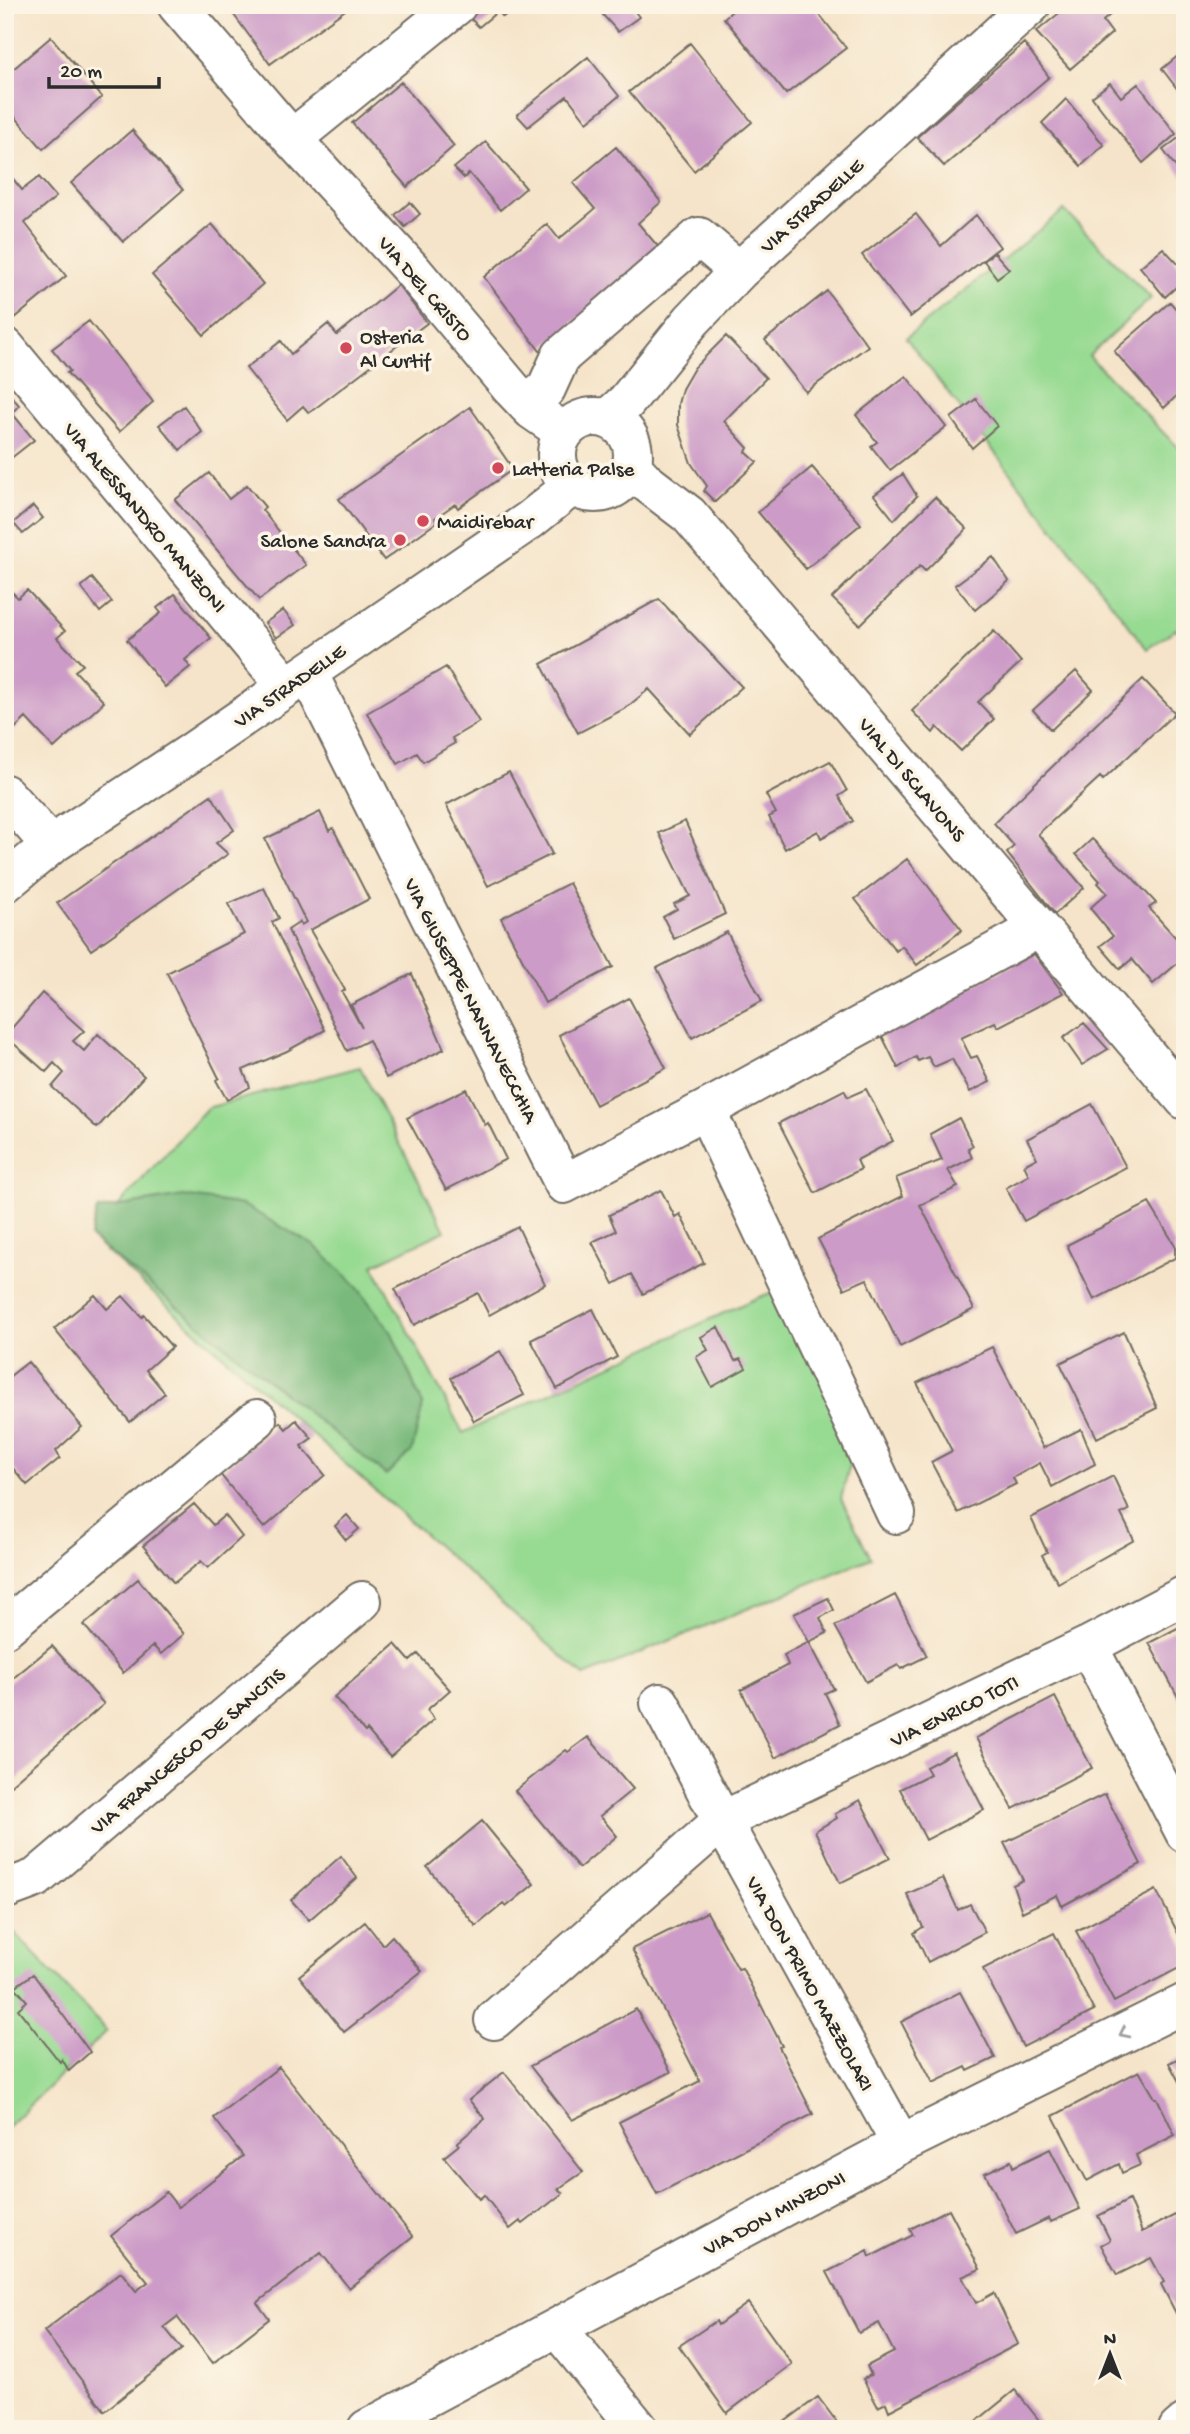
<svg xmlns="http://www.w3.org/2000/svg" width="1190" height="2434" font-family="'Gochi Hand',sans-serif">
  <style>
    .green { fill: #97da92; stroke: #61825e; stroke-width: 2 }
    .forest { fill: #79ba7c; stroke: #527254; stroke-width: 2 }
    .building { fill: #cc9bc7 }
    .lines { fill: none; stroke-linecap: round; stroke-linejoin: round }
    .minor-casing { stroke: #726c62; stroke-width: 42 }
    .minor { stroke: #fff; stroke-width: 38 }
    .oneway { stroke: #a0a0a0 }
    .poi-dot { fill: #d1495b; stroke: #fcf5e5; stroke-width: 2.5 }
    .labels { text-anchor: middle; stroke-width: 7; stroke-linejoin: round; paint-order: stroke }
    .street-label { font-size: 21px; fill: #2b2b2b; stroke: #fcf5e5 }
    .poi-label { font-size: 21px; fill: #2b2b2b; stroke: #fcf5e5; text-anchor: start }
  </style>
  <rect width="100%" height="100%" fill="#fcf5e5"/>
  <filter id="ink" filterUnits="userSpaceOnUse"><feTurbulence type="fractalNoise" baseFrequency=".0143" numOctaves="2"/><feDisplacementMap in="SourceGraphic" scale="14" xChannelSelector="R" yChannelSelector="G"/><feConvolveMatrix kernelMatrix="1 2 1 2 8 2 1 2 1" color-interpolation-filters="sRGB"/></filter>
  <filter id="wash" filterUnits="userSpaceOnUse"><feTurbulence type="fractalNoise" baseFrequency=".00686" numOctaves="4" result="noise"/><feDisplacementMap in="SourceGraphic" scale="28" xChannelSelector="R" yChannelSelector="G"/><feGaussianBlur stdDeviation="1.57" result="paint"/><feColorMatrix in="noise" values="0 0 0 0 0 0 0 0 0 0 0 0 0 0 0 0 0 1.4 0 .05"/><feComposite in="paint" operator="in"/></filter>
  <g filter="url(#wash)">
    <rect width="100%" height="100%" fill="#f5e4c9"/>
    <path class="green" d="M1064 210 1151 298 1089 356 1185 455V638L1176 629 1147 649 906 338Z
      M360 1067 445 1231 373 1265 463 1433 752 1300 778 1290 856 1440 841 1499 871 1558 584 1676 90 1237 207 1108Z
      M9 1927 107 2031 5 2129V1931Z"/>
    <path class="forest" d="M183 1196 243 1205 315 1246 354 1283 392 1333 423 1405 412 1451 386 1475 90 1237 97 1210Z"/>
    <g id="blocks">
      <path class="building" d="M238 5H346L348 8 270 64 231 11Z
        M485 5H517L503 17 498 11 479 27 470 18Z
        M615 5H630L639 17 618 32 602 14Z
        M739 5H812L846 48 786 94 724 18Z
        M1061 5H1121L1103 21 1112 33 1070 69 1036 32 1063 10Z
        M51 37 102 97 43 149 5 105V76Z
        M690 43 752 122 694 171 629 92Z
        M1024 43 1049 77 944 166 917 137Z
        M1185 50V99L1162 69Z
        M588 57 619 96 587 122 567 96 528 127 517 115Z
        M401 82 454 146 407 187 352 123Z
        M1110 83 1121 97 1138 84 1176 134 1143 163 1092 97Z
        M1066 99 1104 145 1081 166 1042 123Z
        M132 130 183 190 123 242 71 183Z
        M1185 133V179L1163 150Z
        M486 142 526 188 500 210 469 173 464 178 454 168Z
        M616 147 661 202 638 223 660 249 540 351 484 277 547 224 559 239 595 209 573 183Z
        M5 169 22 190 39 177 56 197 25 223 66 276 15 318 5 305Z
        M410 202 420 214 405 227 395 215Z
        M916 214 941 246 976 215 1000 247 910 317 862 255Z
        M212 224 263 284 204 335 152 275Z
        M1163 248 1179 265 1181 262 1185 267V279L1165 297 1140 267Z
        M994 252 1009 269 997 278 984 261Z
        M398 285 427 323 309 413 303 406 287 420 246 368 281 341 291 354 328 324 337 335Z
        M827 291 868 346 806 392 765 340Z
        M1170 302 1185 319V388L1164 408 1114 351Z
        M89 321 153 402 119 432 67 373 70 371 52 349Z
        M726 336 766 378 724 421 748 448 746 452 757 462 715 502 704 491 707 486 691 463 678 425V404L682 389 694 368Z
        M906 376 946 427 890 470 871 446 877 442 856 415Z
        M5 389 19 405 12 413 34 440 5 463Z
        M976 399 997 426 972 448 951 418Z
        M184 406 202 432 180 450 159 425Z
        M470 407 513 469 458 508 455 504 435 518 437 522 384 560 339 499Z
        M812 467 861 524 806 569 758 512Z
        M209 473 229 499 247 485 265 507 262 510 306 565 259 600 175 500Z
        M903 474 917 496 894 520 874 495Z
        M935 497 967 529 925 571 920 566 860 625 832 598Z
        M33 506 43 518 23 534 13 523Z
        M993 557 1009 581 975 610 955 585Z
        M92 578 112 602 100 612 81 587Z
        M5 585 18 598 27 590 65 631 57 638 83 665 75 671 104 702 54 748 26 718 11 732 5 725Z
        M175 594 211 638 185 660 190 667 165 687 127 640 161 613 157 608Z
        M659 599 742 687 690 734 649 689 626 708 578 733 541 664Z
        M283 610 295 625 276 638 265 623Z
        M994 631 1021 662 978 702 994 719 961 751 937 727 933 733 912 711Z
        M446 667 479 722 452 738 455 743 423 762 417 753 398 764 367 713Z
        M1076 671 1093 690 1051 730 1033 710Z
        M1143 679 1175 713 1103 780 1100 777 1038 834 1084 888 1055 914 1007 853 1014 846 994 823Z
        M830 761 847 791 839 796 853 821 821 838 818 831 785 849 769 817 776 813 766 795Z
        M509 772 552 854 488 886 446 805Z
        M211 795 234 830 216 843 228 854 91 950 57 903Z
        M320 812 329 831 333 828 369 899 310 930 345 990 342 992 362 1028 351 1005 412 974 444 1049 386 1078 369 1040 347 1051 288 930 300 922 301 925 306 922 265 839Z
        M685 821 725 914 674 939 663 917 677 909 674 904 690 896 659 833Z
        M1092 839 1131 876 1156 903 1149 908 1185 948V957L1153 984 1132 959 1120 969 1100 946 1113 936 1090 908 1107 893 1098 883 1100 881 1076 854Z
        M907 859 962 930 917 965 902 946 896 951 855 899Z
        M569 883 613 967 545 1003 501 918Z
        M264 888 279 918 272 922 325 1030 287 1051 243 1070 250 1087 227 1100 216 1080 219 1078 167 973 244 934 228 904Z
        M727 932 762 1001 692 1038 657 968Z
        M1034 954 1063 993 998 1027 995 1022 961 1038 971 1058 977 1056 990 1082 970 1092 952 1059 934 1067 928 1057 918 1061 916 1057 898 1068 881 1034Z
        M42 993 84 1031 73 1041 84 1051 98 1034 144 1076 97 1128 52 1087 64 1073 54 1063 46 1072 5 1036Z
        M629 998 666 1068 596 1105 559 1035Z
        M1084 1023 1108 1049 1082 1065 1063 1038Z
        M466 1089 485 1125 488 1123 506 1159 446 1190 407 1118Z
        M866 1089 893 1141 857 1160 861 1169 815 1193 779 1123 844 1090 848 1097Z
        M1092 1104 1126 1167 1024 1221 1006 1188 1029 1175 1024 1165 1037 1158 1027 1139Z
        M959 1118 973 1146 968 1148 972 1158 948 1170 958 1187 920 1205 974 1309 900 1347 867 1279 844 1289 818 1239 903 1196 896 1178 942 1160 930 1134Z
        M661 1190 675 1217 680 1214 704 1263 643 1294 632 1274 614 1284 592 1242 616 1231 609 1215Z
        M1149 1203 1175 1245V1258L1094 1300 1067 1245Z
        M518 1227 545 1284 489 1315 478 1293 414 1325 395 1289Z
        M95 1295 107 1309 123 1296 142 1317 144 1315 172 1347 146 1370 165 1393 130 1422 54 1329Z
        M593 1309 617 1357 557 1389 531 1340Z
        M718 1327 735 1361 741 1359 746 1368 712 1387 696 1357 708 1350 701 1337Z
        M1124 1332 1157 1408 1097 1438 1060 1363Z
        M992 1347 1043 1448 1081 1429 1095 1464 1052 1487 1040 1463 1013 1478 1016 1484 958 1513 931 1462 952 1451 917 1383Z
        M500 1351 524 1395 474 1421 451 1378Z
        M28 1362 82 1427 56 1451 60 1458 27 1485 5 1459V1380Z
        M296 1420 312 1438 301 1446 325 1475 264 1528 219 1473 280 1422 286 1429Z
        M1113 1476 1129 1510 1121 1514 1134 1540 1058 1583 1042 1555 1047 1552 1031 1518Z
        M194 1504 213 1525 225 1515 242 1537 208 1568 201 1561 174 1583 143 1546Z
        M347 1515 359 1529 346 1540 335 1526Z
        M138 1579 184 1634 161 1654 153 1646 123 1673 84 1625Z
        M895 1595 927 1656 901 1669 898 1665 866 1682 835 1626Z
        M828 1598 834 1610 820 1618 827 1633 809 1642 794 1614Z
        M1185 1624V1710L1149 1643Z
        M809 1642 834 1689 825 1693 840 1724 775 1758 741 1690 788 1665 784 1655Z
        M395 1644 410 1661 418 1654 450 1690 427 1710 434 1719 390 1757 367 1730 365 1732 334 1697Z
        M52 1646 104 1704 5 1790V1685Z
        M1055 1697 1092 1768 1013 1809 976 1738Z
        M588 1737 633 1789 600 1816 617 1836 579 1868 515 1791 566 1750 568 1752Z
        M954 1752 984 1810 926 1840 900 1789 930 1774 926 1767Z
        M1105 1794 1141 1864 1062 1906 1057 1895 1022 1912 1013 1885 1023 1880 1004 1843Z
        M860 1800 890 1858 840 1883 815 1831 837 1818 835 1814Z
        M482 1821 534 1884 506 1907 503 1904 476 1926 427 1867Z
        M341 1856 357 1878 309 1920 291 1900Z
        M943 1878 958 1910 970 1904 985 1932 928 1962 914 1933 923 1927 907 1894Z
        M1156 1890 1185 1947V1965L1114 2002 1076 1931Z
        M707 1912 738 1969 742 1968 782 2046 779 2047 813 2114 657 2194 619 2122 700 2081 632 1949Z
        M365 1922 383 1945 392 1936 422 1971 344 2032 299 1976Z
        M1054 1933 1094 2011 1023 2047 983 1969Z
        M33 1974 90 2052 69 2071 62 2059 60 2062 18 2009 27 2001 15 1987Z
        M960 1992 995 2058 968 2071 966 2067 933 2083 901 2022Z
        M636 2009 671 2072 572 2120 530 2066Z
        M1185 2055V2093L1169 2063Z
        M279 2067 413 2237 349 2288 321 2253 257 2303 269 2319 213 2363 177 2317 164 2327 182 2349 105 2411 44 2331 121 2272 136 2291 148 2282 111 2236 166 2192 178 2207 243 2156 214 2118Z
        M1139 2071 1155 2098H1157L1175 2135 1136 2155 1140 2165 1122 2173 1119 2164 1087 2181 1053 2116Z
        M504 2072 583 2172 558 2189 563 2193 523 2224 520 2221 510 2229 484 2195 479 2199 444 2157 459 2145 457 2143 485 2119 469 2100Z
        M1050 2149 1080 2209 1051 2222 1049 2218 1016 2234 985 2173 1011 2161 1013 2167Z
        M1129 2200 1142 2232 1185 2210V2331L1161 2284 1164 2282 1151 2258 1117 2275 1101 2245 1110 2240 1098 2216Z
        M949 2209 980 2269 962 2277 976 2303 994 2293 1018 2344 889 2411 886 2403 878 2407 863 2379 871 2375 867 2366 894 2352 879 2323 859 2333 827 2272 868 2251 870 2257 913 2235 910 2229Z
        M748 2303 792 2364 727 2413 679 2346 716 2321 718 2325Z
        M1015 2390 1046 2429H967Z
        M818 2397 842 2429H775Z"/>
    </g>
  </g>
  <g filter="url(#ink)">
    <use href="#blocks" fill-opacity="0" stroke="#726c62" stroke-width="2"/>
    <g class="lines">
      <defs>
        <path id="minor" d="M177 5 292 139 412 270 511 388 532 410 564 432
          M292 139 457 5
          M5 347 287 687
          M527 405 546 389 561 356 699 237 739 271
          M557 455a38 38 0 1 1 76 0a38 38 0 1 1-76 0Z
          M607 419 626 402 692 320 739 271 1031 5
          M632 467 646 482 689 515 1185 1100
          M308 673 564 1184 720 1102 1039 928
          M5 794 51 845
          M5 883 51 845 189 754 530 520 572 486
          M706 1110 896 1514
          M5 1628 257 1419
          M1088 1646 1185 1833
          M660 1703 722 1821 901 2144
          M5 1887 9 1888 36 1878 362 1601
          M494 2020 722 1821 1088 1646 1185 1595
          M557 2328 639 2429
          M367 2429 901 2144 1185 2003
          M1178 2429 1185 2423"/>
      </defs>
      <use href="#minor" class="minor-casing"/>
      <use href="#minor" class="minor"/>
    </g>
    <defs><path id="oneway-chevron" d="M-2-3.5L2.5 0L-2 3.5" fill="none" stroke-width="1.6" stroke-linecap="round" stroke-linejoin="round" transform="scale(1.75)"/></defs>
    <use class="oneway" href="#oneway-chevron" transform="translate(1124 2033) rotate(154)"/>
  </g>
  <g class="poi-dot">
    <circle cx="346" cy="348" r="7"/>
    <circle cx="498" cy="468" r="7"/>
    <circle cx="423" cy="521" r="7"/>
    <circle cx="400" cy="540" r="7"/>
  </g>
  <g class="labels">
    <g class="street-label">
      <text transform="translate(811 205) rotate(-42)" y="7">VIA STRADELLE</text>
      <text transform="translate(426 288) rotate(49)" y="7">VIA DEL CRISTO</text>
      <text transform="translate(146 517) rotate(50)" y="7">VIA ALESSANDRO MANZONI</text>
      <text transform="translate(289 685) rotate(-35)" y="7">VIA STRADELLE</text>
      <text transform="translate(913 779) rotate(50)" y="7">VIAL DI SCLAVONS</text>
      <text transform="translate(472 1000) rotate(63)" y="7">VIA GIUSEPPE NANNAVECCHIA</text>
      <text transform="translate(954 1710) rotate(-26)" y="7">VIA ENRICO TOTI</text>
      <text transform="translate(187 1750) rotate(-40)" y="7">VIA FRANCESCO DE SANCTIS</text>
      <text transform="translate(811 1983) rotate(61)" y="7">VIA DON PRIMO MAZZOLARI</text>
      <text transform="translate(774 2212) rotate(-28)" y="7">VIA DON MINZONI</text>
    </g>
    <g class="poi-label">
      <text x="360" y="343">Osteria<tspan x="360" dy="24">Al Curtif</tspan></text>
      <text x="512" y="475">Latteria Palse</text>
      <text x="437" y="528">Maidirebar</text>
      <text x="386" y="547" text-anchor="end">Salone Sandra</text>
    </g>
  </g>
  <rect width="1190" height="2434" fill="none" stroke="#fcf5e5" stroke-width="28"/>
  <g transform="translate(1110 2354)" stroke="#fcf5e5" stroke-width="5" paint-order="stroke">
  <path d="M0-5L12 26L0 18L-12 26Z" fill="#2b2b2b"/>
  <text y="-10" font-size="19" font-weight="bold" text-anchor="middle" fill="#2b2b2b">N</text>
  </g>
  <path d="M49 77v10h110v-10" fill="none" stroke="#2b2b2b" stroke-width="3.5"/>
  <text x="60" y="77" font-size="21" fill="#2b2b2b" stroke="#fcf5e5" stroke-width="5" paint-order="stroke">20 m</text>
</svg>
